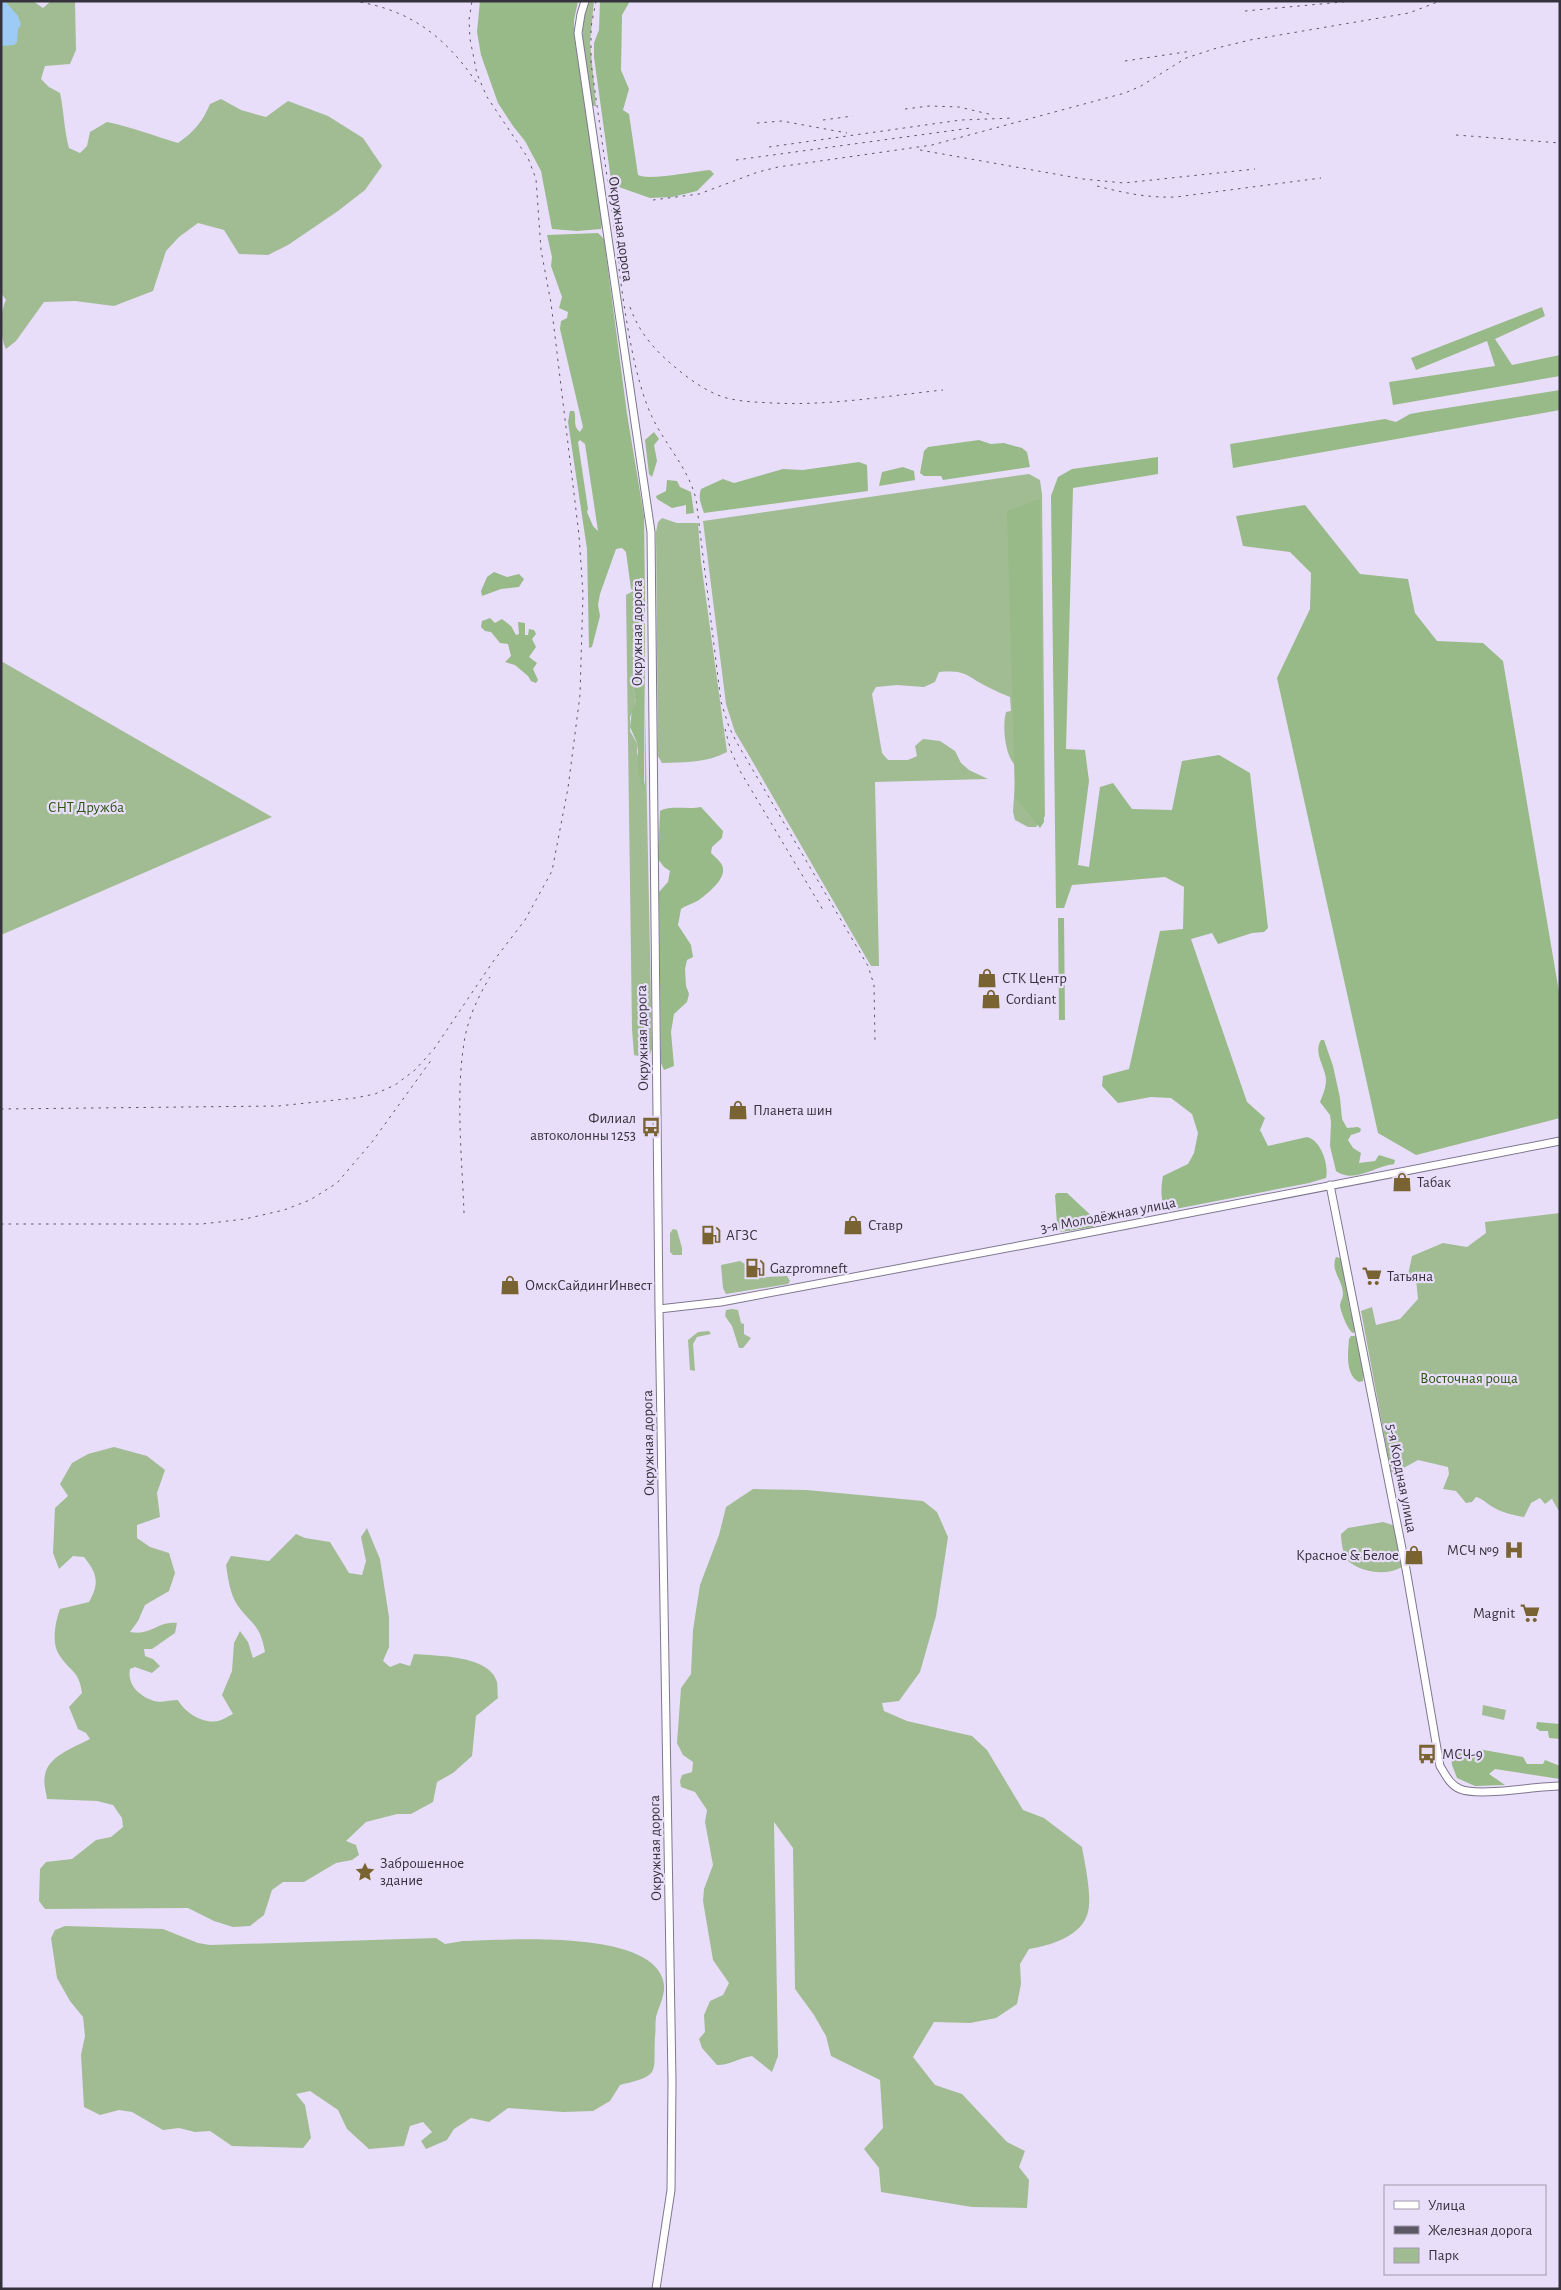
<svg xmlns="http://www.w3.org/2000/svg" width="1561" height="2290" font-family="'Alegreya Sans',sans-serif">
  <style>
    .green { fill: #a1bc93 }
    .forest { fill: #98b988; fill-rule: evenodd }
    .water { fill: #9ecbf6 }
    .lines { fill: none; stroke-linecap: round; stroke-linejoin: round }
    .secondary-casing { stroke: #80778f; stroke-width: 9 }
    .secondary { stroke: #fff; stroke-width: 7 }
    .rail { stroke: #5d5866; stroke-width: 1; stroke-dasharray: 2.5 5; stroke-linecap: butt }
    .labels { text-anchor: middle; stroke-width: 4.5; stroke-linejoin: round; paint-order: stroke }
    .street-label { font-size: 15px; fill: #36323d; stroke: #e8def9 }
    .park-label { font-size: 15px; fill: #2b540e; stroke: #e8def9 }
    .poi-label { font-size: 15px; fill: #36323d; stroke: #e8def9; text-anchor: start }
  </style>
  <rect width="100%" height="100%" fill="#e8def9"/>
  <path class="green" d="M1 1H33L43 8 51 1H75L76 50 70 64 45 66 41 79 49 87 60 93C64 111 64 130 69 148L80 153 87 146 90 132 107 122C132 127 154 136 178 143 194 132 203 121 210 104L221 99 241 110 266 117 288 101 328 116 363 138 382 166 365 190 338 211 288 245 268 255 239 254 224 230 198 223 179 237 166 251 153 291 114 306 75 301 44 302 16 341 6 349C0 338 0 311 6 300L1 293Z
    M589 1H594L590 42 596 106H592C587 73 576 34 589 1Z
    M1029 474 1040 480 1042 494 1045 816 1036 827H1028L1015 820 1013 812 1016 766C1005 757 1002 726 1006 712L1011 711 1010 697C1003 694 995 691 988 687 965 676 968 670 939 672L935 682 924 687 897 685 876 687 872 694 882 753 888 760H908L917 756 915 746 923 739 940 741 955 751 961 763 969 770 988 779 875 782 879 966H871L747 752 735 732 726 704 703 521Z
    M662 518 677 523H698L701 562 727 752C707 763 685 762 662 763L658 756 656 532 658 522Z
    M633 591 641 593 645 597V638L643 633 634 645 638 664 629 679 633 684 636 704 630 717V731L638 745 637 752 645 785V711L652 1049 650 1054 642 1057 634 1055 632 1029 626 595Z
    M1 661 272 817 1 935Z
    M1560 1213V1513L1552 1499 1554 1497 1545 1504 1540 1498 1531 1503 1524 1517C1512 1515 1500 1512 1491 1506 1485 1502 1483 1499 1476 1497L1472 1502 1466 1503 1456 1491 1443 1489 1449 1474 1448 1467 1418 1460 1400 1470 1391 1472 1361 1311 1372 1307 1376 1325 1400 1319 1418 1299 1416 1279 1408 1275 1412 1256 1443 1243 1467 1247 1486 1233 1485 1222Z
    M673 1229 677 1230 682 1248V1255H673L670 1252V1233Z
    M740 1261 745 1264 747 1270 750 1269 752 1276 763 1274 766 1277 787 1276 790 1281 788 1284 726 1294 723 1288 721 1265Z
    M732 1309 738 1310 741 1323 744 1324V1334L751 1338 743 1348H739L732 1326 725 1316 726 1310Z
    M709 1331 711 1334 697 1337 693 1344 695 1371 690 1370 688 1340 698 1332Z
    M114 1447 147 1456 165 1470 157 1493 160 1517 137 1525V1538L150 1547 169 1553 175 1573 169 1591 145 1605 138 1621 130 1632C152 1636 157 1621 177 1623L175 1633 152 1649H144L145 1656 153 1659 160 1666 152 1673 135 1667 130 1669C127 1685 139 1696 154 1701 161 1703 170 1700 178 1700 185 1713 203 1724 218 1721 223 1720 228 1716 233 1714L222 1695 232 1671 234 1643 240 1631 248 1642 253 1658 265 1652C260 1624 253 1626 238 1606 230 1595 228 1578 226 1565L231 1556 269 1561 296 1534 305 1538 330 1542 349 1573 362 1575 366 1561 361 1537 367 1528 380 1559 389 1617V1647L383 1661 390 1667 400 1663 410 1666 414 1654C436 1656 490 1655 497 1682 498 1687 497 1693 498 1698L476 1716 472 1756 453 1773 437 1782 433 1802 411 1814H397L366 1822 346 1841 356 1845 359 1855 352 1860 336 1863 304 1882H283L272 1890 264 1915 250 1926 233 1927 214 1921 188 1908 45 1909 39 1901 40 1869 46 1862 72 1859 96 1840 111 1837 123 1827 122 1818 113 1805 97 1801 47 1799C46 1792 43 1782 45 1775 48 1756 75 1747 90 1739L86 1733 78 1729 69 1707 82 1693C79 1670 71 1673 60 1656 51 1644 55 1623 60 1609L89 1602C100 1583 97 1573 84 1557L73 1556 59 1569 53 1553 55 1508 68 1496 60 1484 72 1463 88 1454Z
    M753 1489 807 1490 923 1501 937 1512 948 1537 936 1616 920 1672 899 1701 882 1703 884 1711 907 1721 972 1736 987 1750 1023 1810 1044 1818 1082 1847C1085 1865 1092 1895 1088 1912 1083 1936 1049 1946 1029 1949L1020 1964 1021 1984 1017 2004 996 2018 970 2023 934 2022 913 2057 935 2085 962 2094 1007 2142 1025 2151 1019 2167 1029 2180 1027 2208 972 2207 881 2192 879 2168 864 2149 883 2128 880 2080 831 2056 826 2036 814 2015 795 1989 793 1848 774 1822 778 2056 772 2072 752 2056C739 2058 730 2065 717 2065L702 2048 699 2039 705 2032 704 2015 710 2001 723 1995 729 1983 713 1960 703 1901 704 1889 713 1865 705 1822 707 1810 695 1792 681 1787 680 1781 682 1775 692 1772 693 1762 683 1755 677 1743 681 1688 691 1674 693 1630 700 1585 719 1535 726 1507Z
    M1383 1522 1396 1526 1402 1567C1387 1576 1362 1573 1348 1561 1343 1556 1341 1541 1341 1534L1348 1528Z
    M1483 1705 1506 1710 1504 1720 1482 1715Z
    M65 1926 163 1929 198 1943 210 1945 436 1938 445 1944 463 1941C505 1940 649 1929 663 1980 667 1993 659 2005 656 2017 655 2023 656 2030 655 2036 653 2074 662 2075 620 2085L610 2101 593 2111 563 2112 508 2108 489 2122 471 2118 454 2129 447 2140 426 2149 421 2141 432 2132 423 2122 410 2126 404 2146 369 2149 347 2129 338 2110 310 2091 296 2094 305 2105 311 2138 303 2148 232 2146 210 2131 195 2132 179 2128 163 2130 132 2112 119 2110 100 2115 84 2107 81 2055 85 2036 83 2017 70 2001 57 1978 51 1938 55 1930Z"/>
  <path class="forest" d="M480 1H578L574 20V34L602 224 601 229 577 231 552 229 541 171 525 141 513 126 498 103 481 55 477 32Z
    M600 1H630L622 15 621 70 629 89 623 110 629 114 638 175C649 181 695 171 710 170L714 174 697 191 672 197 650 198 616 186 611 180 594 57V43L599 30Z
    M598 233 604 239 627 414 644 516 645 597 631 589 626 552 622 548 616 549 600 594 598 605 600 616 592 647 589 648 587 549 568 422 570 411H574C577 418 572 426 580 432L583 427 560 329 561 321 567 318 568 312 559 308 562 297 551 266 552 257 547 235ZM580 440 585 444 598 531 593 526 587 512 588 509 578 442Z
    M1542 307 1545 316 1495 339 1512 365 1560 355V376L1393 405 1389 382 1495 366 1487 341 1416 370 1411 358Z
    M1560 390V410L1233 468 1230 444 1385 419 1396 422 1410 414 1421 412Z
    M654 432 659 439 654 445 657 461 652 477 649 474 645 440Z
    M979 440 991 444 1004 443 1022 448 1027 452 1030 467 943 480 941 476H924L920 473 924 451 928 447Z
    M1158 457V474L1073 488 1066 749 1085 750 1089 781 1078 865 1089 867 1100 787 1113 783 1132 809 1172 810 1182 761 1219 755 1250 773 1268 928 1264 932 1252 933 1218 944 1212 933 1191 939 1247 1102 1265 1118 1260 1130 1268 1146 1307 1137C1321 1140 1329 1165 1326 1178L1309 1183 1170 1210H1166C1160 1201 1161 1186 1163 1176L1188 1164 1194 1153 1198 1133 1192 1114 1171 1098 1151 1097 1118 1103 1102 1086 1103 1076 1129 1069 1160 931 1183 929 1184 887 1165 877 1072 885 1064 908H1056L1051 496 1058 477 1072 469Z
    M859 462 867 465 868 491 704 513C701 504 698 498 701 489L723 479 734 483 783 469 803 470Z
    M903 467 914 471 915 480 879 486 882 472Z
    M667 480 677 481 680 487 691 492 694 513 686 514V505L672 508 657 499 656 496 666 491Z
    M1040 499 1044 822 1040 828 1015 797 1007 511Z
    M1305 505 1360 574 1408 579 1415 613 1437 641 1483 643 1503 661 1560 998V1118L1416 1155 1378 1133 1277 678 1310 609 1311 573 1290 552 1243 546 1236 516Z
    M494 572 507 577 519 574 524 579 519 587 501 589 482 596 481 591 487 577Z
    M490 618 495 623 502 619 511 626 516 635 519 634 518 622 525 623V635H528L529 629 534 630 536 634 532 639 536 647 529 657 537 663 533 669 538 680 536 683 531 681 528 676 515 665 505 662 511 656 508 644 500 643 491 632 485 631 481 627 482 621Z
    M636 630 643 633 645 638 644 790 642 789 638 767V745L630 727 632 710 636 704 633 684 629 679 638 664 631 638 632 633Z
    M701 807 723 831 722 838 712 847 711 853C715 857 720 861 722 865 728 878 708 893 699 900 693 904 686 905 681 909L678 925 691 945 693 957 687 960 685 969 686 986 689 994 687 1002 674 1014 671 1032 674 1066 664 1070 661 1063 659 892 668 882 670 871 664 867 658 859 660 811C671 805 688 810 701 807Z
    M1058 918H1064L1065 1020H1059Z
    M1321 1040H1324L1333 1066 1340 1098 1342 1119 1347 1128 1358 1127 1361 1129 1360 1132 1351 1135 1348 1140 1353 1148 1361 1153 1359 1163 1375 1161 1379 1155 1395 1160 1394 1164C1375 1166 1354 1184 1336 1171L1330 1146 1331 1122 1330 1115 1320 1102C1323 1094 1326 1089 1326 1079 1325 1066 1313 1053 1321 1040Z
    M1057 1193H1067L1096 1220 1097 1223 1093 1227 1061 1232 1057 1223 1055 1195Z
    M1336 1257 1340 1258C1354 1275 1345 1292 1350 1309 1352 1319 1356 1321 1355 1332L1353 1333C1348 1331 1341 1312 1340 1306 1340 1302 1343 1298 1343 1294 1343 1280 1330 1271 1336 1257Z
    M1351 1336H1357L1364 1371 1363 1381 1359 1382C1345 1375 1348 1353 1349 1339Z
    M1537 1722 1560 1724V1739L1549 1738 1548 1731H1540L1536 1728Z
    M1478 1749 1523 1757 1527 1764H1543L1545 1760 1560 1766V1779L1495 1769 1489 1774 1505 1785 1475 1786 1457 1778 1452 1765 1451 1752 1477 1756Z"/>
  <path class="water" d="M1 1H5L18 16 21 25 18 29 17 42 14 45 1 46Z"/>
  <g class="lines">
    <defs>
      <path id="secondary" d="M585 1 581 14 578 33 651 532 659 1309 672 2081 671 2190 656 2289
        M1330 1185 1406 1569 1440 1766C1445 1774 1450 1785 1460 1789 1480 1797 1534 1786 1560 1786
        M659 1309 721 1302 1050 1240 1560 1141"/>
    </defs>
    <use href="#secondary" class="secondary-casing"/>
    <use href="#secondary" class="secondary"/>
    <path class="rail" d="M353 1C409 9 445 36 476 82
      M596 1 591 27V63L621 276
      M1245 11 1353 1
      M1125 61 1192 51
      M905 109 929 106 959 107 993 115
      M823 120 853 116
      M757 123 782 121 847 133
      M1456 135 1560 143
      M769 147 961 120 1014 118
      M920 150 1083 179 1124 183 1255 169
      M736 160 971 128
      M1097 186C1124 193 1148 198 1176 197L1321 178
      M653 200 699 194 758 172 778 167 932 145 1125 93 1141 86 1186 58 1217 48 1250 40 1409 13 1440 1
      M619 269C625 313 634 380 653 419 667 447 688 468 696 499L721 702 729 727 737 743 868 966 874 985 875 1041
      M630 307C638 330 652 347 669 362 685 376 703 390 723 397 740 402 756 402 772 403 829 406 886 396 943 390
      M725 729 731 751 740 771 823 910
      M1 1109 278 1106 355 1098 375 1094 395 1085 415 1070 434 1049 492 963 525 920 552 871 568 788 580 695 583 594 579 535 551 303 541 250 536 179 528 158 487 97 477 74 470 39 469 20 472 1
      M464 1213C462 1157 455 1093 465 1037 469 1016 479 995 490 977
      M1 1224H202L245 1219 284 1210 310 1200 337 1183 372 1142 432 1059"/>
  </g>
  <defs>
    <symbol id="shop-bare" viewBox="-9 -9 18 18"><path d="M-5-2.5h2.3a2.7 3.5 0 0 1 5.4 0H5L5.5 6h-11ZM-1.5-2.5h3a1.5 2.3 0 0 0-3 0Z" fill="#796332" stroke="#e8def9" stroke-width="2.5" paint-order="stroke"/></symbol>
    <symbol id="bus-bare" viewBox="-9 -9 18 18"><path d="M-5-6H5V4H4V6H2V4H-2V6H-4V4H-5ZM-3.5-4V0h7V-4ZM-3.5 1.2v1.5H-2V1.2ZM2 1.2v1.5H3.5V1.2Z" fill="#796332" stroke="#e8def9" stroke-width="2.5" paint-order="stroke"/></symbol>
    <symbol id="fuel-bare" viewBox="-9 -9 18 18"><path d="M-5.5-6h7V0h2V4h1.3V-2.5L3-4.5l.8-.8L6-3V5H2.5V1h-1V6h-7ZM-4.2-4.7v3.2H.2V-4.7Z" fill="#796332" stroke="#e8def9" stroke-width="2.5" paint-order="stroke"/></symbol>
    <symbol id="supermarket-bare" viewBox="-9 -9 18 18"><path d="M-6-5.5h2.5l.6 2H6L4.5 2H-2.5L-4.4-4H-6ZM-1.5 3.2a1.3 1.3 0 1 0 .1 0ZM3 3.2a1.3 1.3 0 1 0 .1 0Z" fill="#796332" stroke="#e8def9" stroke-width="2.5" paint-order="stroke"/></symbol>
    <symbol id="hospital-bare" viewBox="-9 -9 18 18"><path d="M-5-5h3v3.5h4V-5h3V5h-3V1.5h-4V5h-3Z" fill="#796332" stroke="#e8def9" stroke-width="2.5" paint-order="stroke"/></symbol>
    <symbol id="sight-bare" viewBox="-9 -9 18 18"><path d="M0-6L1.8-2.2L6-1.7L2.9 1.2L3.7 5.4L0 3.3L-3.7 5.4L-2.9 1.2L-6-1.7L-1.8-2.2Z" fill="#796332" stroke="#e8def9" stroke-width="2.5" paint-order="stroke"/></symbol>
  </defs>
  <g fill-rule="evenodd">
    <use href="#shop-bare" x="973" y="964" width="28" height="28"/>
    <use href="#shop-bare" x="977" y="985" width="28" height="28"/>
    <use href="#shop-bare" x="724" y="1096" width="28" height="28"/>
    <use href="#bus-bare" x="637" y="1113" width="28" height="28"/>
    <use href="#shop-bare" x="1388" y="1168" width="28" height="28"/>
    <use href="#shop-bare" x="839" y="1211" width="28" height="28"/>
    <use href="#fuel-bare" x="697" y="1221" width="28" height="28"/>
    <use href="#fuel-bare" x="741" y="1254" width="28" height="28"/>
    <use href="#supermarket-bare" x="1358" y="1262" width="28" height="28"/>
    <use href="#shop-bare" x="496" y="1271" width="28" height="28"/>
    <use href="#hospital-bare" x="1500" y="1536" width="28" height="28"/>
    <use href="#shop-bare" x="1400" y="1541" width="28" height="28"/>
    <use href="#supermarket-bare" x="1516" y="1599" width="28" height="28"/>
    <use href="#bus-bare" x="1413" y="1740" width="28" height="28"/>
    <use href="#sight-bare" x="351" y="1858" width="28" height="28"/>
  </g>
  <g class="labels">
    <g class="street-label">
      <text transform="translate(621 229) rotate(82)" y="5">Окружная дорога</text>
      <text transform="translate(637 633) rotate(-90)" y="5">Окружная дорога</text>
      <text transform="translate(642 1038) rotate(-91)" y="5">Окружная дорога</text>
      <text transform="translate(1108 1215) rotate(-11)" y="5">3-я Молодёжная улица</text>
      <text transform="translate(648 1443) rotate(-91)" y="5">Окружная дорога</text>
      <text transform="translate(1402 1478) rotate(79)" y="5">5-я Кордная улица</text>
      <text transform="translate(655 1848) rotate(-91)" y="5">Окружная дорога</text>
    </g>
    <g class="park-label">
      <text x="86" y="812">СНТ Дружба</text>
      <text x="1469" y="1383">Восточная роща</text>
    </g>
    <g class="poi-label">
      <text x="1002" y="983">СТК Центр</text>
      <text x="1006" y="1004">Cordiant</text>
      <text x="753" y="1115">Планета шин</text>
      <text x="636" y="1123" text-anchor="end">Филиал<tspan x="636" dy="17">автоколонны 1253</tspan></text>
      <text x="1417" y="1187">Табак</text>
      <text x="868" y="1230">Ставр</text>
      <text x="726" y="1240">АГЗС</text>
      <text x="770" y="1273">Gazpromneft</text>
      <text x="1387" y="1281">Татьяна</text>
      <text x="525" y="1290">ОмскСайдингИнвест</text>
      <text x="1499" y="1555" text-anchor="end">МСЧ №9</text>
      <text x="1399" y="1560" text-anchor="end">Красное &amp; Белое</text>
      <text x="1515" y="1618" text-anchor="end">Magnit</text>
      <text x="1442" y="1759">МСЧ-9</text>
      <text x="380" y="1868">Заброшенное<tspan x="380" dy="17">здание</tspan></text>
    </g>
  </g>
  <rect width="1561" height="2290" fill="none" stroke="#36323d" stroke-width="5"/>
  <rect x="1384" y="2185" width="162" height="90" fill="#e8def9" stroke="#a199ae"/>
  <rect x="1394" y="2201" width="25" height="8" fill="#ffffff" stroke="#a199ae"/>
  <text x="1428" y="2210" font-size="15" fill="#36323d">Улица</text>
  <rect x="1394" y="2226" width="25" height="8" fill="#5d5866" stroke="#a199ae"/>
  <text x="1428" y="2235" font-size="15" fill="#36323d">Железная дорога</text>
  <rect x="1394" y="2248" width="25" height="15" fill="#a1bc93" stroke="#a199ae"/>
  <text x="1428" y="2260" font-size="15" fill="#36323d">Парк</text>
</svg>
